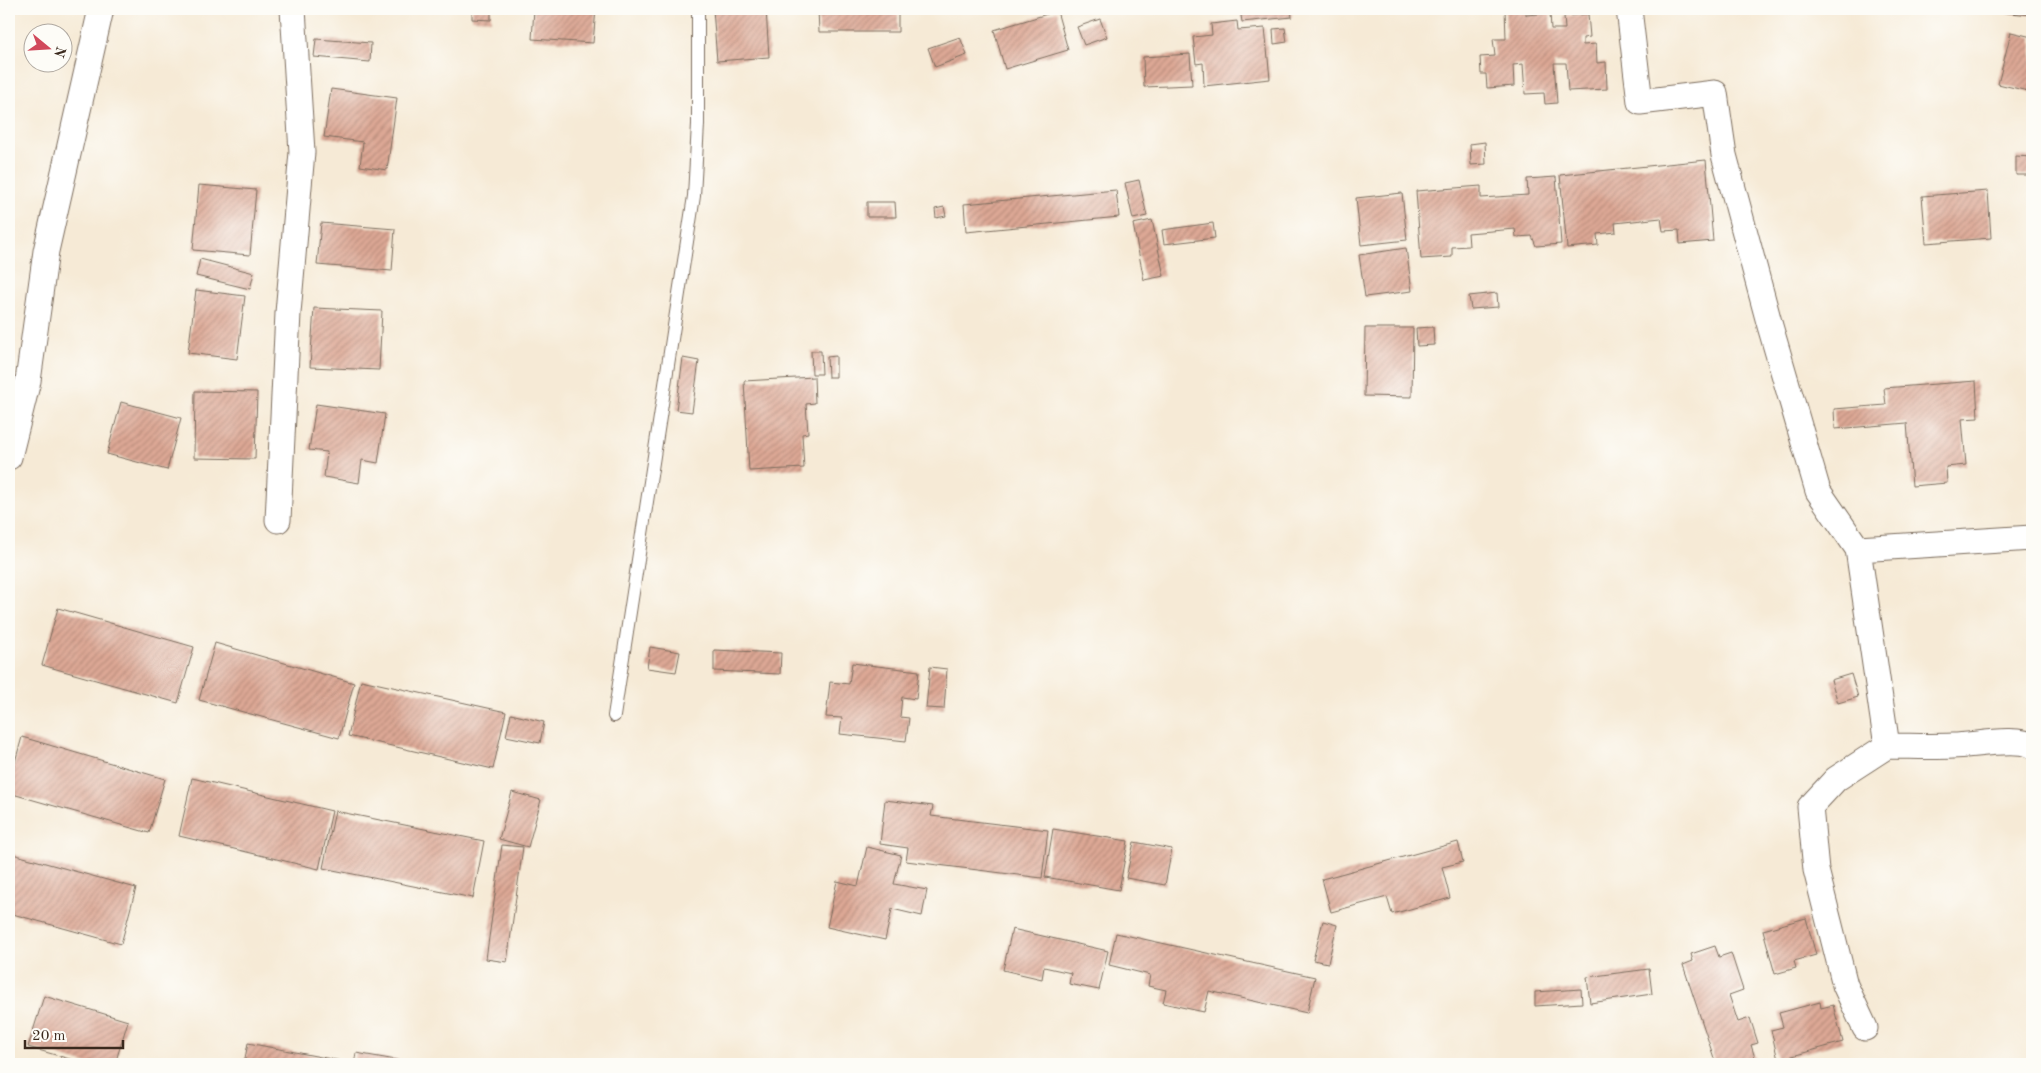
<svg xmlns="http://www.w3.org/2000/svg" width="2041" height="1073" font-family="'Old Standard TT',serif">
  <style>
    .building { fill: url(#building-hatch) }
    .lines { fill: none; stroke-linecap: round; stroke-linejoin: round }
    .service-casing { stroke: #7c6d5e; stroke-width: 14 }
    .minor-casing { stroke: #7c6d5e; stroke-width: 27 }
    .service { stroke: #fff; stroke-width: 12 }
    .minor { stroke: #fff; stroke-width: 25 }
  </style>
  <defs>
    <pattern id="building-hatch" width="6" height="6" patternUnits="userSpaceOnUse" patternTransform="scale(1.25)"><rect width="6" height="6" fill="#dda895"/><path d="M-1 1l2-2M0 6l6-6M5 7l2-2" fill="none" stroke="#b48979"/></pattern>
  </defs>
  <rect width="100%" height="100%" fill="#fdfcf7"/>
  <filter id="ink" filterUnits="userSpaceOnUse"><feTurbulence type="fractalNoise" baseFrequency=".02" numOctaves="2"/><feDisplacementMap in="SourceGraphic" scale="10" xChannelSelector="R" yChannelSelector="G"/><feConvolveMatrix kernelMatrix="1 2 1 2 8 2 1 2 1" color-interpolation-filters="sRGB"/></filter>
  <filter id="wash" filterUnits="userSpaceOnUse"><feTurbulence type="fractalNoise" baseFrequency=".0096" numOctaves="4" result="noise"/><feDisplacementMap in="SourceGraphic" scale="20" xChannelSelector="R" yChannelSelector="G"/><feGaussianBlur stdDeviation="1.12" result="paint"/><feColorMatrix in="noise" values="0 0 0 0 0 0 0 0 0 0 0 0 0 0 0 0 0 1.4 0 .05"/><feComposite in="paint" operator="in"/></filter>
  <g filter="url(#wash)">
    <rect width="100%" height="100%" fill="#f6ead6"/>
    <g id="blocks">
      <path class="building" d="M472 9H491V20L472 19Z
        M534 9H596L593 43 532 39Z
        M713 9H766L769 57 717 61Z
        M818 9H898V32H819Z
        M1240 9H1291L1292 17 1242 22Z
        M1505 9H1526V15L1550 13 1551 29H1565L1564 16 1588 14 1590 37 1583 38V45L1596 44 1597 63 1606 62 1607 89 1568 91 1566 63H1554L1557 103 1545 104 1544 93 1525 94 1523 64 1513 65 1514 86 1487 88 1486 74H1481L1480 57 1495 56 1493 39H1506Z
        M1997 9H2032V15L1997 12Z
        M1057 11 1068 50 1005 69 994 30Z
        M1100 19 1107 37 1084 45 1077 27Z
        M1237 21 1238 30 1265 28 1270 79 1204 86 1203 63 1196 64 1193 37 1212 35 1211 24Z
        M1285 28 1287 42 1274 44 1273 29Z
        M2011 32 2032 37V92L1998 84Z
        M960 37 967 55 935 67 928 48Z
        M316 39 371 43 370 62 314 57Z
        M1190 54 1192 85 1144 87 1143 57Z
        M331 89 397 98 387 170 360 166 363 142 324 137Z
        M1485 142 1486 164 1471 165 1470 144Z
        M2016 156 2032 157V175H2016Z
        M1706 160 1713 241 1680 244 1679 230 1663 231 1661 218 1615 223 1616 232 1597 234 1598 245 1567 248 1560 175Z
        M1556 177 1561 244 1536 246 1532 236 1516 237 1515 229 1468 233 1469 246 1452 247V257L1421 259 1416 191 1481 186V198L1528 195 1527 179Z
        M1139 180 1147 216 1133 219 1125 183Z
        M199 185 256 190 250 255 193 250Z
        M1116 190 1119 217 966 232 964 204Z
        M1988 191 1991 238 1926 243 1922 196Z
        M1402 193 1407 240 1361 245 1356 198Z
        M867 202H895L896 217H867Z
        M944 207 946 216 936 218 935 209Z
        M1152 220 1164 276 1144 280 1133 224Z
        M321 223 395 229 392 271 317 265Z
        M1213 223 1215 238 1164 244 1162 230Z
        M1406 248 1412 291 1365 297 1359 255Z
        M200 259 254 273 250 289 196 276Z
        M196 290 245 296 237 359 188 353Z
        M1497 293 1498 307 1471 309 1469 296Z
        M314 308 382 311 379 370 310 367Z
        M1433 327 1434 345 1417 346 1416 328Z
        M1365 328H1413L1412 397 1364 396Z
        M811 351H821L822 374H812Z
        M836 356V377H828L827 357Z
        M683 358 699 361 692 412 676 410Z
        M814 377 815 403 806 404 808 433 802 434 804 468 749 471 744 381Z
        M1976 381 1978 418 1962 419 1966 465 1946 467 1947 483 1912 486 1907 423 1835 429 1834 409 1886 405 1884 388Z
        M195 391 257 392 255 459 194 458Z
        M121 402 181 418 167 470 107 454Z
        M316 404 385 414 378 463 362 460 359 483 324 477 327 452 309 450Z
        M58 608 194 647 178 703 42 665Z
        M215 643 354 683 339 738 199 700Z
        M650 647 680 652 676 672 647 668Z
        M714 650 781 653 780 674 714 671Z
        M852 663 919 671 916 699 902 697 900 717 909 718 906 741 840 734 842 718 826 717 830 682 849 684Z
        M930 667 947 669 944 709 926 708Z
        M1851 674 1858 697 1838 703 1831 680Z
        M361 680 506 712 493 769 348 736Z
        M511 714 544 722 540 743 506 736Z
        M22 737 165 779 149 833 9 793V783Z
        M192 778 332 811 319 869 179 836Z
        M512 792 541 800 528 847 499 839Z
        M885 800 933 806 931 816 1048 830 1042 878 906 861 908 848 880 844Z
        M335 811 484 841 473 898 323 868Z
        M1053 829 1128 841 1119 890 1045 877Z
        M1134 842 1172 849 1165 885 1126 878Z
        M1458 842 1463 862 1442 867 1450 898 1392 914 1387 897 1331 912 1322 879Z
        M502 845 523 847 507 962 486 959Z
        M867 847 901 855 894 884 927 890 922 916 892 909 885 940 827 927 837 881 858 886Z
        M9 853 136 888 121 944 9 913Z
        M1806 918 1816 955 1794 961 1796 968 1775 974 1763 930Z
        M1323 921 1337 925 1328 963 1313 960Z
        M1012 929 1108 951 1099 990 1069 984 1071 973 1044 967 1042 979 1003 970Z
        M1116 933 1315 977 1307 1013 1209 991 1204 1012 1163 1003 1166 990 1148 986 1150 975 1109 965Z
        M1715 946 1719 957 1731 953 1743 990 1729 995 1738 1022 1750 1018 1758 1043 1751 1045 1756 1061 1748 1064H1716L1683 965 1693 961 1691 954Z
        M1649 969 1652 994 1590 1003 1587 977Z
        M1581 989 1582 1003 1535 1006V992Z
        M44 996 128 1021 115 1064H87L28 1047Z
        M1820 1002 1821 1008 1833 1005 1843 1042 1778 1060 1771 1030 1783 1027 1779 1013Z
        M248 1043 347 1062V1064H244Z
        M356 1053 413 1063V1064H354Z"/>
    </g>
  </g>
  <g filter="url(#ink)">
    <use href="#blocks" fill-opacity="0" stroke="#7c6d5e" stroke-width="1"/>
    <g class="lines">
      <defs>
        <path id="service" d="M614 716 694 196 698 124V9"/>
        <path id="minor" d="M1629 9 1640 102 1715 93 1724 155 1770 326 1818 491 1858 549
          M9 457 28 381 46 251 101 9
          M278 520 288 313 302 152 293 9
          M2032 538 1858 549 1887 746C1909 746 1931 747 1953 746 1972 746 2017 736 2032 746
          M1865 1028 1845 985 1816 870 1810 807 1836 779 1887 746"/>
      </defs>
      <use href="#service" class="service-casing"/>
      <use href="#minor" class="minor-casing"/>
      <use href="#service" class="service"/>
      <use href="#minor" class="minor"/>
    </g>
  </g>
  <rect width="2041" height="1073" fill="none" stroke="#fdfcf7" stroke-width="30"/>
  <g transform="translate(48 48) rotate(108)"><circle r="24" fill="#fdfcf7" stroke="#afa8a0"/>
  <path d="M0-4L9 19L0 12L-9 19Z" fill="#d1495b"/>
  <text y="-8" font-size="14" font-weight="bold" text-anchor="middle" fill="#3b2a1e">N</text>
  </g>
  <path d="M25 1040v8h98v-8" fill="none" stroke="#3b2a1e" stroke-width="2.5"/>
  <text x="32" y="1040" font-size="15" fill="#3b2a1e" stroke="#fdfcf7" stroke-width="4" paint-order="stroke">20 m</text>
</svg>
